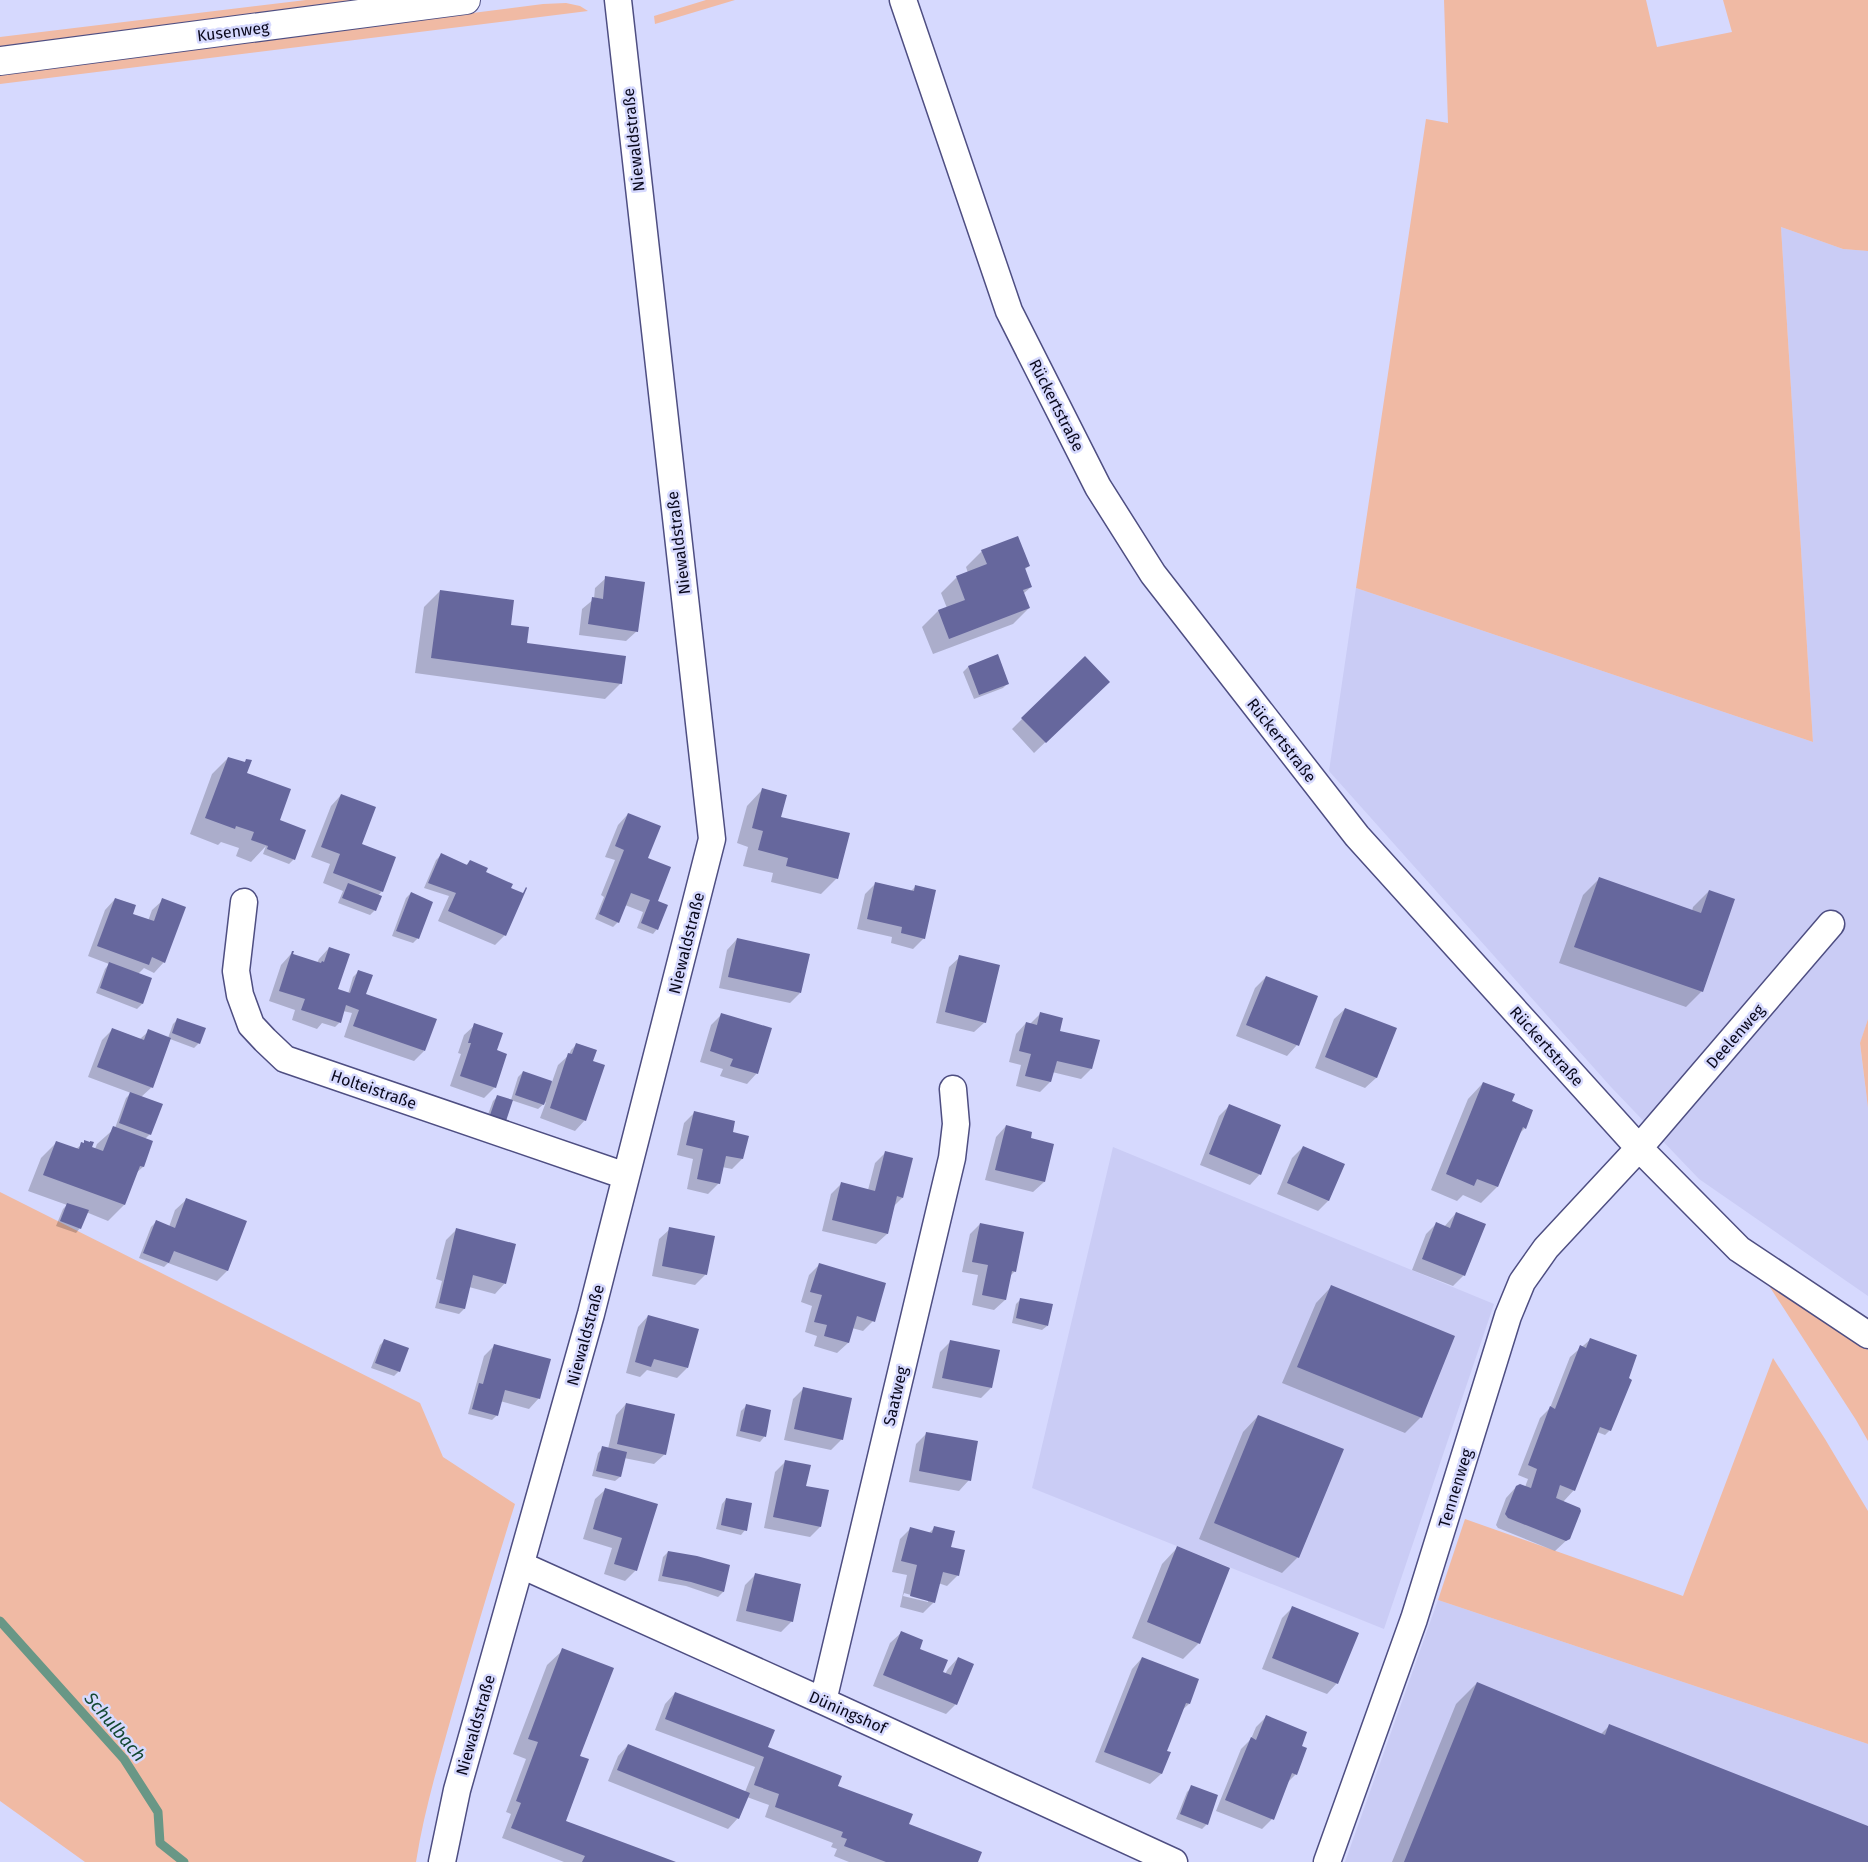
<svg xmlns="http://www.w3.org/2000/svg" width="1868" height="1862" font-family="'Fira Sans',sans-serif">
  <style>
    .built { fill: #caccf5 }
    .green { fill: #f0baa4 }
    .shadow { fill: #0003; fill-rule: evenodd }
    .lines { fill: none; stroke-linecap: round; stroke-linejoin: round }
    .stream { stroke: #699786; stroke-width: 9 }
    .building { fill: #66679d }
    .street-casing { stroke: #4e4e82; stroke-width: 29 }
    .secondary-casing { stroke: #4e4e82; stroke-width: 30 }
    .street { stroke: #fff; stroke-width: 26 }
    .secondary { stroke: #fff; stroke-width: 28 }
    .labels { text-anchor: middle; stroke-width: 5; stroke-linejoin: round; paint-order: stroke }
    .street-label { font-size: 16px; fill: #09081c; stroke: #d6d9fe }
    .water-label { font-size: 18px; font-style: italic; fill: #134832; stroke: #d6d9fe }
  </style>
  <rect width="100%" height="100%" fill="#d6d9fe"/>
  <path class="built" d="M1781 227 1843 249 1868 251V1019L1860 1044 1868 1108V1296L1699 1179 1611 1087 1329 771 1356 588 1813 742Z
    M1113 1147 1494 1304 1384 1629 1032 1488Z
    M1438 1600 1868 1744V1862H1345Z"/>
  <path class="green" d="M306 0H371L0 47V37Z
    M706 0H735L655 24 654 16Z
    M1444 0H1646L1657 47 1732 32 1723 0H1868V251L1843 249 1781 227 1813 742 1356 588 1426 119 1448 123Z
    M566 3 580 6 588 11 0 84V73L543 4Z
    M1868 1019V1108L1860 1043Z
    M0 1192 420 1403 443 1457 515 1504C493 1573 473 1642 453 1711 439 1761 424 1811 416 1862H85L0 1801Z
    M1764 1278 1868 1350V1441L1856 1420Z
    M1773 1358 1825 1439 1868 1511V1744L1438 1600 1465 1519 1683 1596Z"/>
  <path class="shadow" d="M982 551 1029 566 1024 570 1031 587 1023 594 1029 608 1013 624 933 654 922 627 938 611 947 608 941 593 957 577 968 573 966 567Z
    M606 578 637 631 626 641 579 635 582 609 594 599 595 588Z
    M440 591 510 626 525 644 621 683 605 699 415 673 424 607Z
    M997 656 1007 684 1003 688 974 699 963 672 968 667Z
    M1098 692 1034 753 1012 729 1022 719Z
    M228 758 243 763 247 760 246 773 274 827 294 859 289 864 263 854 266 846 251 862 236 856 239 848 221 842 218 845 190 834 212 774Z
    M762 790 780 818 837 878 821 894 771 882 773 873 743 866 748 847 737 843 747 806Z
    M341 795 382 891 378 896 375 910 370 915 338 903 343 891 323 883 330 864 311 857 331 806Z
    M628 814 646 858 657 929 653 934 637 928 643 912 625 905 618 922 613 927 595 919 604 897 601 895 615 860 605 857 618 825Z
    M441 855 466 865 470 862 485 873 505 935 495 945 438 921 449 896 424 888 436 860Z
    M1599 879 1692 911 1693 907 1709 891 1702 991 1686 1007 1559 963 1583 895Z
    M876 883 911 891 915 887 924 938 913 949 891 943 892 937 857 929 865 894Z
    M411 893 418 938 413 943 392 936 406 898Z
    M115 899 132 915 148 921 152 910 163 900 164 962 154 973 144 968 138 974 151 979 142 1004 137 1009 96 993 105 969 109 964 88 956 105 910Z
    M737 939 800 993 790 1003 719 988 727 950Z
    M329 948 335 994H348L353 977 358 972 364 995 424 1051 414 1061 344 1037 352 1013 343 1011 340 1022 335 1027 322 1023 317 1029 292 1020 295 1010 269 1001 281 965 291 954 317 963 319 959Z
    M960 957 985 1022 974 1032 936 1023 949 967Z
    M1266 977 1297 1045 1287 1056 1236 1036 1255 988Z
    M1345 1009 1395 1029 1376 1078 1365 1088 1315 1068 1334 1019Z
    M1041 1013 1091 1069 1081 1079 1052 1072 1050 1082 1040 1092 1016 1086 1021 1065 1009 1062 1016 1034 1026 1023 1030 1024Z
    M721 1015 757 1073 747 1084 720 1076 723 1069 700 1062 711 1025Z
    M178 1019 199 1043 194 1048 170 1039 152 1087 141 1097 150 1134 145 1139 143 1167 135 1174 124 1205 108 1221 86 1212 80 1228 76 1233 56 1226 63 1209 67 1205 28 1191 41 1158 57 1142 76 1149 85 1142 91 1148 95 1149 97 1144 115 1128 126 1098 131 1093 88 1077 102 1040 113 1029 140 1039 149 1031 168 1038 173 1024Z
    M475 1025 495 1051V1087L484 1098 450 1086 461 1054 458 1053 464 1035Z
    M576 1045 585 1120 575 1131 540 1118 546 1102 538 1109 511 1100 505 1120 500 1125 486 1120 493 1101 498 1096 511 1100 518 1077 523 1072 552 1082 558 1065 569 1055 571 1050Z
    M1483 1083 1510 1102 1525 1128 1518 1135 1497 1187 1481 1203 1463 1195 1457 1201 1431 1190 1468 1099Z
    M1229 1106 1260 1174 1250 1185 1200 1165 1219 1116Z
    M694 1113 731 1133 742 1159 732 1169 722 1167 719 1183 708 1194 687 1189 693 1159 677 1155 684 1123Z
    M1006 1126 1029 1139 1044 1182 1033 1192 985 1180 996 1137Z
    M1303 1147 1343 1164 1328 1201 1318 1211 1277 1194 1292 1158Z
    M886 1152 902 1198 894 1206 887 1234 876 1244 822 1231 831 1194 842 1183 868 1190 875 1163Z
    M186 1200 245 1222 227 1271 217 1281 168 1263 164 1267 139 1258 151 1227 156 1222 169 1227 175 1210Z
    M1456 1213 1464 1275 1453 1286 1412 1270 1426 1234 1437 1223 1444 1227Z
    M980 1224 1015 1271 1009 1277 1005 1300 994 1310 972 1305 978 1275 962 1272 970 1234Z
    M457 1229 505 1283 495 1294 469 1287 464 1309 459 1314 435 1308 442 1281 436 1279 446 1240Z
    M670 1229 706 1274 695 1285 652 1276 659 1239Z
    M820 1264 873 1321 863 1331 852 1328 848 1343 837 1353 814 1346 817 1336 805 1332 812 1306 801 1302 809 1275Z
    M1331 1287 1454 1337 1421 1417 1405 1433 1282 1383 1316 1303Z
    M1021 1299 1047 1326 1042 1330 1012 1323 1016 1304Z
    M648 1316 687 1368 677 1378 647 1370 640 1377 626 1373 638 1327Z
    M1591 1339 1610 1430 1605 1435 1597 1432 1574 1490 1563 1502 1569 1538 1555 1551 1498 1528 1496 1525 1506 1498 1516 1487H1525L1528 1479 1518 1475 1540 1418 1550 1408 1570 1357Z
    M385 1340 399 1371 394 1376 371 1368 380 1345Z
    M951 1341 991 1388 981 1398 932 1388 940 1352Z
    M494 1346 539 1398 529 1409 500 1401 497 1415 492 1420 468 1414 484 1356Z
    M804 1388 842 1439 831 1450 784 1440 793 1399Z
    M626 1404 665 1454 654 1464 624 1458 620 1477 615 1481 592 1476 598 1453 603 1448 608 1449 616 1415Z
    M746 1406 770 1411 764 1437 760 1442 736 1436 741 1411Z
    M1258 1416 1298 1557 1282 1573 1199 1539 1243 1432Z
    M927 1433 969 1480 959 1491 909 1482 916 1444Z
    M786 1461 820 1527 810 1537 764 1528 775 1472Z
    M606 1489 636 1570 625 1581 604 1574 612 1548 583 1539 595 1499Z
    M726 1499 745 1530 741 1535 716 1529 722 1504Z
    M935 1527 950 1548 958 1575 947 1586 938 1583 934 1602 923 1613 900 1607 907 1575 892 1572 900 1539 910 1529 929 1533ZM904 1593 928 1600V1602L903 1596Z
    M1177 1548 1199 1643 1183 1659 1132 1638 1162 1564Z
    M668 1552 728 1566 723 1592 718 1597 686 1586 658 1581 663 1557Z
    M755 1575 792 1621 781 1632 736 1621 745 1585Z
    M1293 1607 1337 1683 1327 1694 1262 1669 1282 1618Z
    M901 1633 941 1673 945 1674 948 1669 958 1658 956 1704 946 1714 873 1686 890 1643Z
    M563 1650 577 1761 564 1821 673 1862H564L502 1838 511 1814 506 1812 526 1759 513 1754 547 1665Z
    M1142 1658 1189 1704 1181 1711 1165 1751 1169 1753 1161 1774 1150 1784 1095 1762 1132 1669Z
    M1477 1683 1600 1735 1609 1726 1868 1827V1862H1392L1456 1704Z
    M675 1693 766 1748 977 1862H849L834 1856 837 1849 831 1847 833 1843 765 1817 769 1805 747 1797 738 1818 728 1829 608 1781 618 1756 628 1745 745 1792 755 1767 655 1730 665 1704Z
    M1266 1717 1300 1747 1296 1774 1287 1783 1272 1819 1262 1829 1216 1811 1241 1749 1251 1739 1256 1727Z
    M1192 1787 1207 1824 1202 1829 1176 1819 1187 1792Z"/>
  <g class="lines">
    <path class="stream" d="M0 1621 124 1759 158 1812 160 1843 184 1862"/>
  </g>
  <path class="building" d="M1018 536 1030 566 1025 568 1032 587 1023 590 1030 608 949 639 938 610 965 600 956 576 987 564 981 550Z
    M605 576 645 582 638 632 588 624 592 597 603 599Z
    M440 590 514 600 511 625 529 627 527 643 626 656 622 684 431 658Z
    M998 654 1009 684 979 695 968 666Z
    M1085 656 1110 682 1046 743 1021 718Z
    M228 757 245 762 246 759 252 760 247 773 291 789 280 820 306 830 295 860 267 849 268 846 251 840 254 832 236 826 235 829 205 818Z
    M762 788 787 795 781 817 850 833 838 879 786 866 788 858 758 850 763 831 752 828Z
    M341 794 376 807 362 844 396 857 383 892 333 873 340 854 321 847Z
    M628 813 661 826 648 858 671 867 658 901 668 905 658 930 641 923 650 900 631 893 619 923 599 914 624 850 615 846Z
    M441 853 467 865 470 860 488 868 486 872 513 884 511 888 523 893 526 887 527 888 506 936 448 911 456 893 428 883Z
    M1599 877 1701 913 1709 890 1735 899 1703 992 1574 947Z
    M875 882 914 891 915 885 936 890 925 939 901 933 902 927 867 919Z
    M348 883 382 896 376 911 342 898Z
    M411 892 433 902 419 939 396 931Z
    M115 898 136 905 133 914 154 921 162 898 186 907 165 963 152 957 149 965 97 946Z
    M737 938 810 954 801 993 728 977Z
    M329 947 350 954 338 989 350 993 358 970 373 975 366 994 437 1019 425 1051 353 1026 359 1010 346 1005 341 1023 301 1010 305 999 279 991 292 951H294L293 954 321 963 322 961 324 962Z
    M959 955 1000 965 986 1023 945 1012Z
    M109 962 152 978 143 1004 100 988Z
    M1266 976 1318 996 1299 1046 1246 1025Z
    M1345 1008 1397 1028 1377 1078 1325 1057Z
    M1040 1012 1063 1018 1060 1031 1100 1040 1092 1069 1057 1061 1051 1082 1025 1076 1031 1054 1019 1051 1026 1022 1037 1025Z
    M721 1013 772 1028 758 1074 730 1066 733 1059 710 1051Z
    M177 1018 206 1028 200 1044 172 1033Z
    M474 1023 503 1033 497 1050 507 1054 496 1088 460 1076 471 1043H468Z
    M112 1028 144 1040 148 1029 171 1038 153 1088 97 1067Z
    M576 1043 597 1050 593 1061 605 1065 586 1121 550 1108 568 1053 572 1054Z
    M523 1071 552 1081 544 1105 515 1095Z
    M1483 1082 1515 1094 1512 1101 1533 1110 1526 1129 1523 1127 1498 1187 1477 1179 1474 1186 1446 1174Z
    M130 1092 163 1104 151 1135 119 1123Z
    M497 1095 513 1100 506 1121 490 1115Z
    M1229 1104 1281 1125 1261 1175 1209 1154Z
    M694 1111 735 1121 733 1132 749 1136 743 1159 726 1156 720 1184 697 1179 703 1149 686 1145Z
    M1006 1125 1032 1132 1031 1138 1054 1144 1045 1182 995 1170Z
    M113 1126 153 1141 144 1167 140 1166 125 1205 43 1175 56 1141 79 1149 81 1142 84 1143V1140L90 1142V1141L94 1142 92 1147 103 1151Z
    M1303 1146 1345 1164 1329 1201 1287 1183Z
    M885 1151 913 1158 903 1198 897 1196 888 1234 832 1220 841 1182 875 1191Z
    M186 1198 247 1221 228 1271 174 1251 169 1263 143 1253 156 1220 175 1228Z
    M67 1203 89 1210 81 1229 60 1221Z
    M1456 1212 1486 1224 1465 1276 1422 1259 1436 1222 1450 1228Z
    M980 1223 1024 1232 1016 1272 1012 1271 1006 1300 982 1295 988 1265 972 1262Z
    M669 1227 715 1236 707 1275 662 1266Z
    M456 1228 516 1244 506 1284 473 1275 465 1309 439 1303Z
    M819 1263 886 1283 875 1322 857 1316 849 1343 824 1336 827 1325 814 1322 822 1295 810 1292Z
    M1331 1285 1455 1336 1422 1418 1297 1367Z
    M1020 1298 1053 1304 1048 1326 1016 1318Z
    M648 1315 699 1329 688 1368 654 1359 651 1367 635 1362Z
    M1590 1338 1637 1355 1629 1378 1632 1380 1611 1431 1600 1427 1575 1491 1560 1485 1556 1498 1580 1508 1581 1511 1570 1539 1566 1541 1508 1518 1505 1514 1516 1486 1520 1484 1531 1488 1537 1469 1528 1465 1550 1406 1555 1409 1580 1345 1586 1348Z
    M384 1339 409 1348 400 1372 375 1363Z
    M950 1340 1000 1350 992 1388 942 1378Z
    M494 1344 551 1359 540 1399 505 1390 498 1416 472 1409 479 1383 483 1384Z
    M803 1387 852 1398 843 1440 794 1429Z
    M626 1403 675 1414 666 1455 617 1444Z
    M746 1404 771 1410 766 1437 740 1431Z
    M1258 1415 1344 1449 1299 1558 1214 1523Z
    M926 1432 978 1441 971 1481 919 1471Z
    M602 1446 627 1452 621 1477 596 1471Z
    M785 1460 811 1465 806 1486 829 1490 821 1527 773 1517Z
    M605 1488 658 1504 637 1571 614 1564 622 1538 593 1529Z
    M726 1498 752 1503 747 1531 721 1525Z
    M934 1526 955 1531 951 1547 965 1550 959 1576 943 1572 935 1603 910 1596 917 1565 901 1561 910 1527 932 1533Z
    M1177 1546 1230 1568 1200 1644 1147 1622Z
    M668 1551 697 1556 730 1565 724 1592 691 1582 662 1576Z
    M755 1573 801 1584 793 1622 746 1611Z
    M1292 1606 1359 1633 1338 1684 1272 1658Z
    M901 1631 923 1640 920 1649 948 1660 943 1672 951 1675 958 1657 974 1664 957 1705 883 1675Z
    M562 1648 614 1668 580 1756 589 1759 566 1821 676 1862H582L585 1856 511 1828 521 1803 516 1801 538 1742 528 1739Z
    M1142 1657 1199 1679 1190 1704 1186 1703 1177 1726 1167 1751 1171 1752 1162 1774 1104 1752Z
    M1477 1682 1605 1735 1609 1724 1868 1826V1862H1404Z
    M675 1692 775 1730 768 1747 842 1776 838 1786 913 1814 909 1824 982 1852 978 1862H886L844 1846 847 1839 841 1837 843 1832 775 1807 779 1794 754 1785 764 1757 665 1719Z
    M1266 1715 1307 1732 1302 1746 1307 1748 1297 1775 1292 1773 1274 1820 1225 1800 1251 1737 1256 1740Z
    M628 1744 750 1793 739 1819 617 1770Z
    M1191 1785 1218 1795 1208 1825 1180 1814Z"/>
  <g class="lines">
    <defs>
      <path id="street" d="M903 0 1009 311 1098 487 1153 574 1357 836 1639 1148 1739 1249 1868 1335
        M244 902 236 971 240 995 251 1025 265 1040 285 1059 626 1176
        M521 1565 823 1701 1174 1862
        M823 1701 952 1158 956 1124 953 1089
        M442 1862 457 1790 591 1314 712 839 618 0
        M1327 1862 1414 1619 1508 1316 1522 1282 1546 1248 1639 1148 1831 924"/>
      <path id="secondary" d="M0 61 466 0"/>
    </defs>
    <use href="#street" class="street-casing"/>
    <use href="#secondary" class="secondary-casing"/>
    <use href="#street" class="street"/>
    <use href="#secondary" class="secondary"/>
  </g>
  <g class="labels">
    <g class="street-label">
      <text transform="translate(233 31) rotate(-7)" y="6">Kusenweg</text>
      <text transform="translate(633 140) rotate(-96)" y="6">Niewaldstraße</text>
      <text transform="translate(1057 405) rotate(63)" y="6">Rückertstraße</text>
      <text transform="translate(678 543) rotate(-97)" y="6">Niewaldstraße</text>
      <text transform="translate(1282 740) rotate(52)" y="6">Rückertstraße</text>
      <text transform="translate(686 943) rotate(-76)" y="6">Niewaldstraße</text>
      <text transform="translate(1735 1036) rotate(-49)" y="6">Deelenweg</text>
      <text transform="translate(1547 1046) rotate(48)" y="6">Rückertstraße</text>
      <text transform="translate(374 1089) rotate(19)" y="6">Holteistraße</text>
      <text transform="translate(585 1335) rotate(-75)" y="6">Niewaldstraße</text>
      <text transform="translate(895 1396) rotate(-77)" y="6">Saatweg</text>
      <text transform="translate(1455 1488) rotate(-73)" y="6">Tennenweg</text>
      <text transform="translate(848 1712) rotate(24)" y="6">Düningshof</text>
      <text transform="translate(475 1725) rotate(-74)" y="6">Niewaldstraße</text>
    </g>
    <g class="water-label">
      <text transform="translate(115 1727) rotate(50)" y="6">Schulbach</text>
    </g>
  </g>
</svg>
